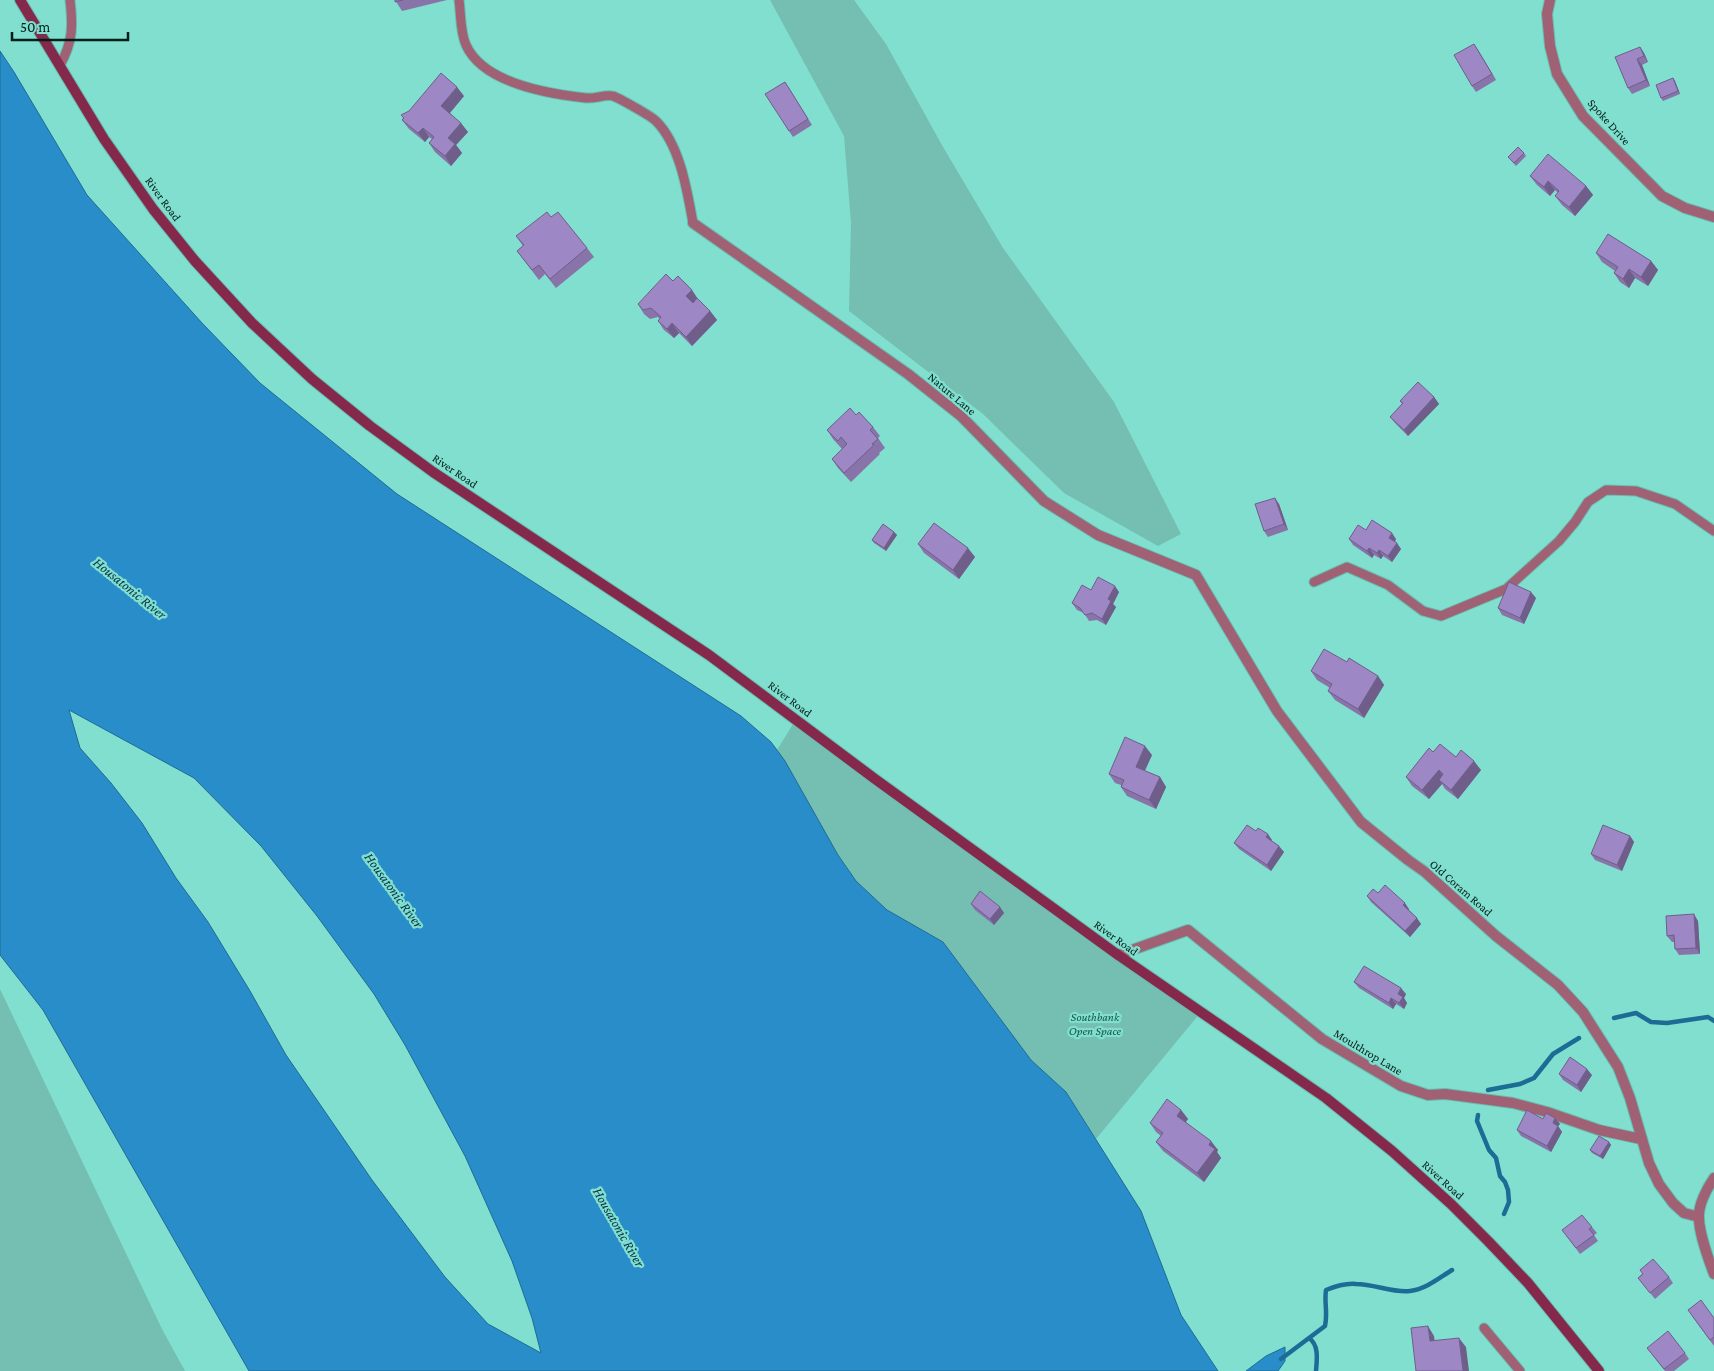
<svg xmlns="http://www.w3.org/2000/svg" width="1714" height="1371" font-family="'Crimson Pro',serif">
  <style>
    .green { fill: #74bfb2 }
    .water { fill: #298dca; stroke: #1d6c95; fill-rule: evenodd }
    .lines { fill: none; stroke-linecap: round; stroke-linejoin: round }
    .stream { stroke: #1d6c95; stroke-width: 4.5 }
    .lane-casing { stroke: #69bcae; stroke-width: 11 }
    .street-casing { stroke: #69bcae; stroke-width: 12 }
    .secondary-casing { stroke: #69bcae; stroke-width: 12 }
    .lane { stroke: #a06174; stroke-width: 9 }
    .street { stroke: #a06174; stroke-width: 10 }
    .secondary { stroke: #84294b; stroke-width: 10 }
    .wall { fill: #8874a9 }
    .shaded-wall { fill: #6f5e8a }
    .building { fill: #9e87c5; stroke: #6f5e8a }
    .labels { text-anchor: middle; stroke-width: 4.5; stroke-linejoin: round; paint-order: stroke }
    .street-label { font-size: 12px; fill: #011f1a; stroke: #80dfce }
    .park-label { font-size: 12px; font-style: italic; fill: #1b574e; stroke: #80dfce }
    .water-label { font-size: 14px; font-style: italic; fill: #07304a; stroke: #80dfce }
  </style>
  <rect width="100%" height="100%" fill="#80dfce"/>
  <path class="green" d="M770 0H854L886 44 943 147 1003 248 1114 402 1181 534 1158 546 1064 493 983 414 849 311 851 223 844 136Z
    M795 721 1201 1012 1096 1139 1066 1092 1031 1060 943 942 887 910 856 881 838 855 785 761 777 750Z
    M0 989 162 1329 185 1371H0Z"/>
  <path class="water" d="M0 51 14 72 87 195 202 323 260 383 397 494 741 716 771 742 785 761 838 855 856 881 887 910 943 942 1031 1060 1066 1092 1141 1211 1181 1315 1218 1371H249L43 1010 0 955ZM69 710 194 778 261 846 317 916 374 994 405 1045 465 1156 512 1261 532 1318 541 1353 488 1324 445 1277 372 1180 286 1055 250 991 208 922 176 878 142 823 111 783 80 748Z
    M1285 1347V1361L1278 1371H1246L1266 1356Z"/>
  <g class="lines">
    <path class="stream" d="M1614 1018 1636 1013 1651 1022 1667 1023 1708 1017 1714 1021
      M1488 1090 1520 1084 1534 1078 1553 1054 1579 1038
      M1478 1115 1477 1121 1489 1150 1496 1158 1500 1176 1505 1182 1508 1190 1509 1202 1504 1214
      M1309 1338C1319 1345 1317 1359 1316 1371
      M1281 1359 1325 1326C1328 1313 1324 1302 1326 1290 1336 1286 1346 1283 1356 1284 1375 1284 1392 1293 1410 1291 1426 1289 1439 1278 1452 1270"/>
    <defs>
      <path id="lane" d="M459 0C461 14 460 32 466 45 483 83 549 94 586 98 595 99 605 94 613 96 619 98 651 116 656 121 680 145 687 190 693 223
        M60 65C73 42 73 26 70 0
        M1314 582 1347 567 1388 585 1423 611 1441 616 1506 589 1559 541 1575 522 1588 502 1606 490 1636 491 1675 504 1714 531
        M1484 1328 1520 1371"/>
      <path id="street" d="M1550 0 1547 14 1550 46 1557 74 1583 116 1662 196 1685 208 1714 217
        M693 223 908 374 961 416 1044 501 1098 535 1196 575 1277 711 1361 822 1408 860 1425 872 1496 936 1558 985 1583 1012 1618 1067 1630 1098 1649 1163 1659 1184 1673 1203 1684 1213 1699 1217
        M1118 955 1188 930 1322 1039 1401 1086 1428 1095 1445 1094 1513 1103 1547 1112 1599 1130 1641 1139
        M1714 1178C1707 1188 1698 1205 1699 1218 1699 1232 1709 1261 1714 1274"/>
      <path id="secondary" d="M20 0 104 139 153 209 195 261 252 323 312 379 370 426 433 472 709 655 875 779 1118 955 1326 1098 1392 1151 1451 1204 1488 1241 1528 1283 1599 1371"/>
    </defs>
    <use href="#lane" class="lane-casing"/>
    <use href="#street" class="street-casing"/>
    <use href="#secondary" class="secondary-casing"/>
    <use href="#lane" class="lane"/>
    <use href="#street" class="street"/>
    <use href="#secondary" class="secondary"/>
  </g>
  <path class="wall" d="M395 0H447L402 11Z
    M1640 47 1644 53 1648 62 1642 65 1650 86 1632 94 1628 88Z
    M1478 50 1496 80 1476 92 1472 86Z
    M1673 78 1675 81 1680 94 1663 101 1661 98Z
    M789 88 812 125 793 137 789 131Z
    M464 96 450 113 468 132 456 145 462 153 451 166 435 152 429 143 432 139 429 137 425 142 409 129 402 120 403 118 401 115Z
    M1524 153 1526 156 1516 166 1508 157Z
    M1530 176 1586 186 1593 195 1575 216 1562 205 1555 196 1558 193 1555 190 1550 196 1537 185Z
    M551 217 587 248 594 257 556 288 545 274 539 280 517 251 523 246 516 236Z
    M1596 253 1651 261 1658 270 1648 286 1635 278 1629 288 1620 282 1614 273 1615 271 1602 262Z
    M673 281 698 299 710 311 717 320 692 346 679 333 674 338 664 330 658 321 660 319 658 317 650 319 644 314 638 304Z
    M1434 397 1439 404 1408 436 1395 423 1390 417 1402 404 1400 401Z
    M856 415 873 427 880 436 878 438 885 448 879 453 880 454 851 482 838 468 832 459 842 449 833 439 827 430Z
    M1279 504 1288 530 1268 537 1264 531Z
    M1366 530 1396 539 1395 542 1401 549 1392 562 1383 556 1381 559 1374 555 1372 558 1353 545 1349 539Z
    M894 532 897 535 886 551 874 543 872 540Z
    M918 544 975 557 959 579 924 553Z
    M1091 590 1119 592 1113 604 1116 607 1106 625 1097 620 1089 621 1084 613 1077 610 1072 603Z
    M1536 598 1524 624 1502 615 1498 608Z
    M1347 662 1378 676 1384 685 1364 718 1335 700 1328 691 1330 688 1317 680 1311 671Z
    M1433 752 1456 757 1481 770 1458 799 1445 789 1442 784 1429 799 1412 786 1406 777Z
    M1152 755 1145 771 1160 777 1166 787 1156 809 1127 796 1121 787V785L1115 783 1109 774Z
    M1256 831 1272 840V841L1284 852 1271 871 1239 849 1234 843Z
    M1630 836 1634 842 1622 871 1595 860 1591 854Z
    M1378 893 1409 909V910L1421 924 1410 937 1371 902 1367 896Z
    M971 904 1000 907 1004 913 994 925 975 910Z
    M1698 921 1700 954 1679 955 1675 949 1674 942H1672L1667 936Z
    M1354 982 1406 994 1404 998 1407 1003 1404 1009 1396 1004 1393 1009 1359 988Z
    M1559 1074 1592 1075 1581 1092 1563 1080Z
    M1181 1110 1188 1119 1186 1122 1218 1150 1217 1152 1221 1158 1204 1182 1163 1151 1156 1142 1161 1136 1156 1132 1150 1123Z
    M1555 1118 1560 1124 1558 1126 1562 1132 1551 1152 1521 1136 1517 1130 1543 1119Z
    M1609 1142 1611 1145 1603 1159 1592 1153 1590 1150Z
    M1592 1227 1597 1233 1594 1235 1598 1241 1580 1254 1562 1230Z
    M1642 1274 1669 1277 1673 1283 1655 1299 1638 1278Z
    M1692 1316 1714 1318V1346Z
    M1647 1348 1685 1353 1689 1359 1674 1371H1665Z"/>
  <path class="shaded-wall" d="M1474 44 1478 50 1496 80 1492 74Z
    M1640 47 1644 53 1648 62 1644 56Z
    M1637 59 1642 65 1650 86 1646 80Z
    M1673 78 1675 81 1680 94 1678 91Z
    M457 87 464 96 448 115 441 106Z
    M461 123 468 132 456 145 462 153 451 166 445 156 448 138Z
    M423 128 429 137 425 142 418 133Z
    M1548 181 1555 190 1550 196 1544 187Z
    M1586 186 1593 195 1575 216 1569 207Z
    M1651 261 1658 270 1648 286 1641 277Z
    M1629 269 1635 278 1629 288 1623 279Z
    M692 290 698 299 693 305 686 296Z
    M710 311 717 320 692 346 686 337Z
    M672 323 679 333 674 338 667 329Z
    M1434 397 1439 404 1408 436 1404 430Z
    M1275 498 1279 504 1288 530 1284 524Z
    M894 532 897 535 886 551 884 548Z
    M1392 533 1396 539 1393 544 1389 538Z
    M1397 543 1401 549 1392 562 1388 556Z
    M968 548 975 557 959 579 953 570Z
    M1369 548 1374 555 1372 558 1367 551Z
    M1379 550 1383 556 1381 559 1377 553Z
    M1115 586 1119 592 1113 604 1116 607 1106 625 1102 619 1108 599Z
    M1531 592 1536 598 1524 624 1520 618Z
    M1378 676 1384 685 1364 718 1358 709Z
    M1145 746 1152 755 1142 776 1136 767Z
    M1474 761 1481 770 1458 799 1451 790Z
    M1439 770 1445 779 1439 780 1442 784 1429 799 1422 790Z
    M1160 777 1166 787 1156 809 1149 800Z
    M1268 834 1272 840 1270 843 1266 837Z
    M1630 836 1634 842 1622 871 1617 865Z
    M1279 846 1284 852 1271 871 1267 865Z
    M1405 903 1409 909 1408 911 1403 905Z
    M1000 907 1004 913 994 925 990 919Z
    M1694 914 1698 921 1700 954 1696 948Z
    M1417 918 1421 924 1410 937 1405 931Z
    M1401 988 1406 994 1404 998 1407 1003 1404 1009 1399 1003 1398 994Z
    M1391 998 1396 1004 1393 1009 1389 1003Z
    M1587 1069 1592 1075 1581 1092 1577 1085Z
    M1181 1110 1188 1119 1183 1125 1177 1116Z
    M1555 1118 1560 1124 1558 1126 1562 1132 1551 1152 1547 1146 1553 1123Z
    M1211 1141 1218 1150 1217 1152 1221 1158 1204 1182 1197 1173 1209 1145Z
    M1609 1142 1611 1145 1603 1159 1600 1156Z
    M1428 1326 1434 1336 1436 1350 1430 1341Z
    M1459 1338 1466 1347 1469 1371H1463Z"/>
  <path class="building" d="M395 0H403L395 2Z
    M1474 44 1492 74 1472 86 1454 55Z
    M1640 47 1644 56 1637 59 1646 80 1628 88 1615 57Z
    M441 73 457 87 441 106 461 123 448 138 455 144 445 156 429 143 434 137 423 128 418 133 402 120 404 118 401 115 409 111Z
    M1673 78 1678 91 1661 98 1656 85Z
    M785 82 808 119 789 131 765 94Z
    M1518 147 1524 153 1514 163 1508 157Z
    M1548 154 1586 186 1569 207 1555 196 1559 191 1548 181 1544 187 1530 176Z
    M547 212 551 217 558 212 587 248 550 279 539 265 532 270 517 251 524 245 516 236Z
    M1608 234 1651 261 1641 277 1629 269 1623 279 1614 273 1618 267 1596 253Z
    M666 274 673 281 678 276 692 290 686 296 693 303 697 298 710 311 686 337 672 323 667 329 658 321 661 317 651 308 643 310 638 304Z
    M1418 382 1434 397 1404 430 1390 417 1403 403 1400 401Z
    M850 408 856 415 859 412 873 427 870 430 878 439 872 444 874 445 844 473 832 459 847 444 841 437 838 441 827 430Z
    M1275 498 1284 524 1264 531 1255 504Z
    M1372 520 1392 533 1389 538 1397 543 1388 556 1379 550 1377 553 1369 548 1367 551 1349 539 1358 525 1366 530Z
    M934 523 968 548 953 570 918 544Z
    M883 524 894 532 884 548 872 540Z
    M1098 577 1115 586 1108 599 1111 601 1102 619 1092 613 1085 615 1080 608 1072 603 1082 585 1091 590Z
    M1509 582 1531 592 1520 618 1498 608Z
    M1324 649 1347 662 1349 658 1378 676 1358 709 1328 691 1332 684 1311 671Z
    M1125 737 1145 746 1136 767 1160 777 1149 800 1121 787 1124 780 1109 774Z
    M1440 744 1456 757 1461 750 1474 761 1451 790 1439 780 1443 774 1439 770 1422 790 1406 777 1429 748 1433 752Z
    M1247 825 1256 831 1258 828 1268 834 1266 837 1279 846 1267 865 1234 843Z
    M1603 825 1630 836 1617 865 1591 854Z
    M1385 885 1405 903 1403 905 1417 918 1405 931 1367 896 1373 889 1378 893Z
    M980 891 1000 907 990 919 971 904Z
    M1694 914 1696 948 1675 949 1674 935 1667 936 1666 916Z
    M1364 966 1401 988 1398 994 1403 997 1399 1003 1391 998 1389 1003 1354 982Z
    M1570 1057 1587 1069 1577 1085 1559 1074Z
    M1167 1099 1181 1110 1177 1116 1211 1141 1209 1145 1215 1149 1197 1173 1156 1142 1163 1133 1150 1123Z
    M1527 1110 1543 1119 1546 1113 1555 1118 1553 1123 1558 1126 1547 1146 1517 1130Z
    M1599 1136 1609 1142 1600 1156 1590 1150Z
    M1582 1215 1592 1227 1589 1229 1594 1235 1576 1248 1562 1230Z
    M1653 1259 1669 1277 1650 1293 1638 1278 1643 1274 1640 1270Z
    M1701 1300 1714 1318V1337L1710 1340 1688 1310Z
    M1428 1326 1430 1341 1459 1338 1463 1371H1416L1411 1328Z
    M1668 1331 1685 1353 1664 1369 1647 1348Z"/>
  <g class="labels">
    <g class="street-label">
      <text transform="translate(1609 122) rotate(48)" y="4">Spoke Drive</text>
      <text transform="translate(163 199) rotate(54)" y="4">River Road</text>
      <text transform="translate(952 394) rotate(40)" y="4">Nature Lane</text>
      <text transform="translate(455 471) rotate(34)" y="4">River Road</text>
      <text transform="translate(790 699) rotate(37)" y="4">River Road</text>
      <text transform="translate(1461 888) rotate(41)" y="4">Old Coram Road</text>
      <text transform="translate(1116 938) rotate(36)" y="4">River Road</text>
      <text transform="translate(1368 1052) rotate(31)" y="4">Moulthrop Lane</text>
      <text transform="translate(1443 1180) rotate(42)" y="4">River Road</text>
    </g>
    <g class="park-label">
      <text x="1095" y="1021">Southbank<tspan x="1095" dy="14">Open Space</tspan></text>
    </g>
    <g class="water-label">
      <text transform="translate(130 588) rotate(39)" y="5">Housatonic River</text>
      <text transform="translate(394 890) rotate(54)" y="5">Housatonic River</text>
      <text transform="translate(619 1227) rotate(60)" y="5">Housatonic River</text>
    </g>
  </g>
  <path d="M12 32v8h116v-8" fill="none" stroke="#011f1a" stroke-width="2.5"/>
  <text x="20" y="32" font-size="15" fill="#011f1a" stroke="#80dfce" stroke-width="4" paint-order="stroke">50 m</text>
</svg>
